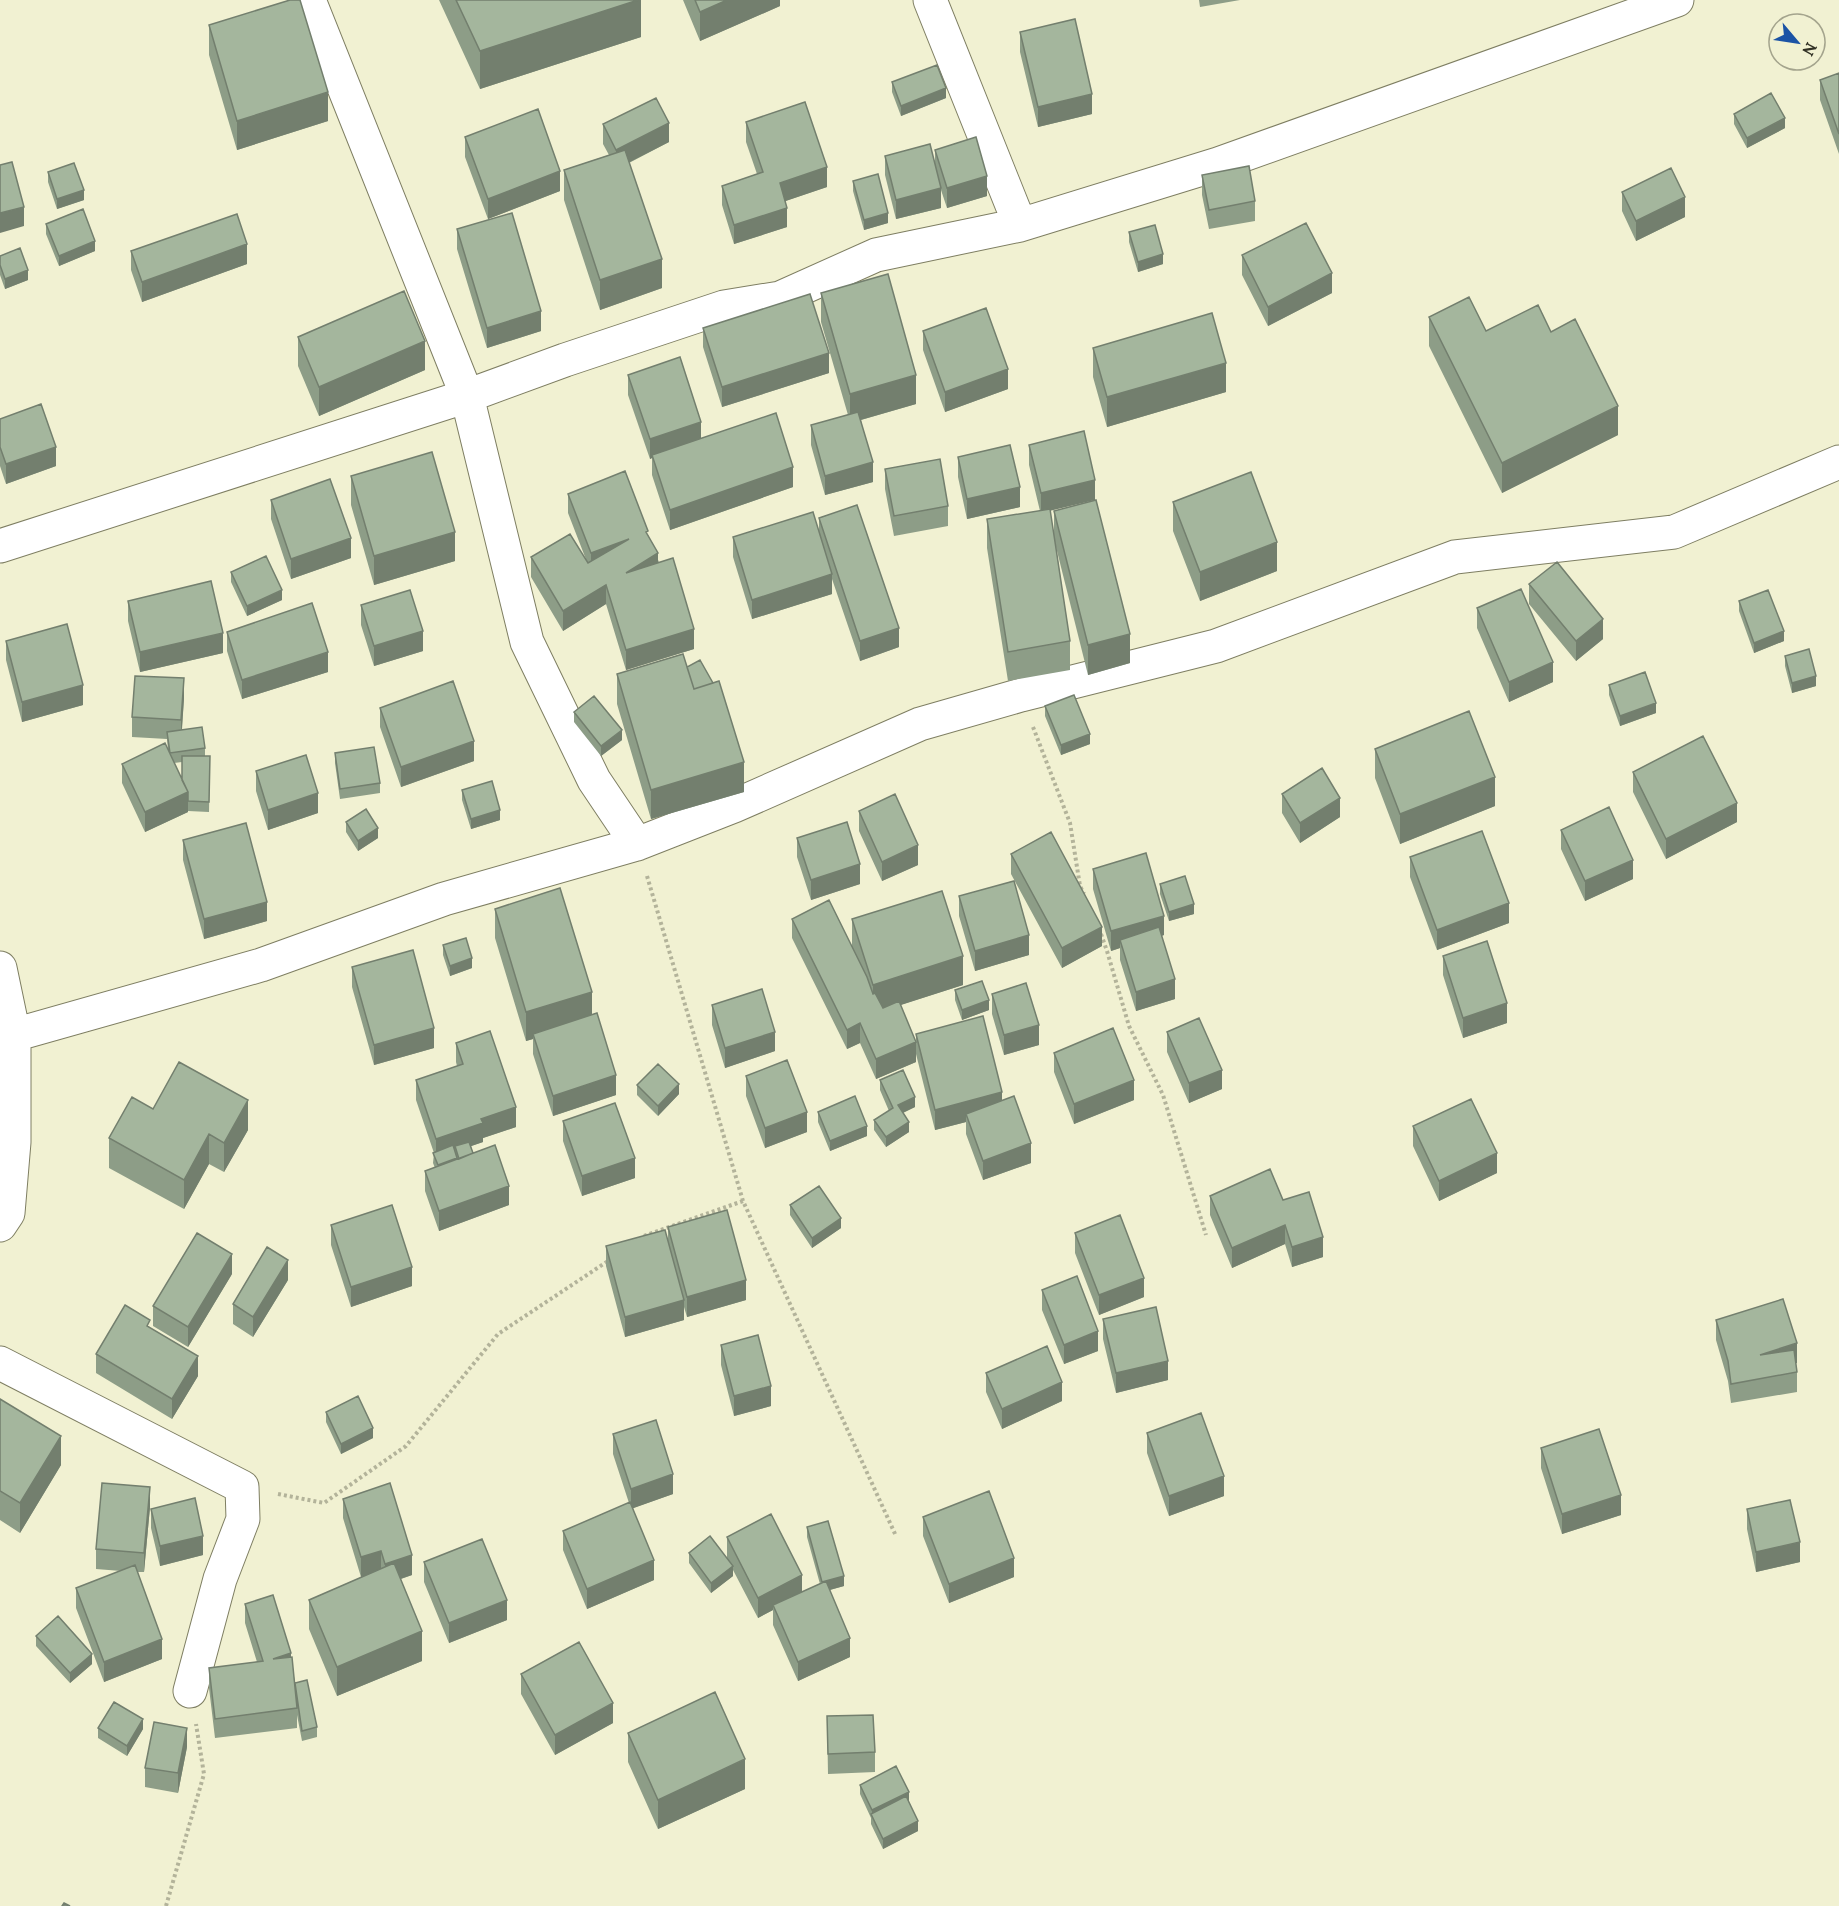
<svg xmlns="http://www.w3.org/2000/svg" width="1839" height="1906" font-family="Lora,serif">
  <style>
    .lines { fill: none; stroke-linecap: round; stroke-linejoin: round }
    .minor-casing { stroke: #7e7e62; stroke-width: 35 }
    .path { stroke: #b3b39a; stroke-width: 4; stroke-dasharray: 3 3; stroke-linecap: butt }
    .minor { stroke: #fff; stroke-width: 33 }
    .wall { fill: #8d9d87; fill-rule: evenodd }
    .shaded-wall { fill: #737f6e }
    .building { fill: #a4b69d; stroke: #737f6e; stroke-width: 1.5 }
  </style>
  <rect width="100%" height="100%" fill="#f1f1d2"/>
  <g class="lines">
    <defs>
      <path id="minor" d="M309 0 467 396 527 642 594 780 637 844
        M930 0 1020 225
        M0 546 467 396 565 360 724 307 780 298 876 255 1020 225 1218 164 1677 0
        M0 968 14 1035V1142L8 1213 0 1225
        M14 1035 261 965 444 899 637 844 734 806 920 724 1021 695 1216 646 1455 557 1674 532 1839 462
        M0 1363 242 1487 243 1519 220 1579 190 1691"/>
    </defs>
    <use href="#minor" class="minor-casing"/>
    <path class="path" d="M1033 727 1070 823 1080 886 1084 894
      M647 876 743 1201 896 1536
      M1101 934 1107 951 1129 1026 1163 1095 1206 1235
      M644 1236 743 1201
      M278 1494 324 1503 406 1446 498 1334 608 1261
      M166 1906 204 1774 196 1724"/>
    <use href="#minor" class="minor"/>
  </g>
  <path class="wall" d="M439 0H641V37L480 89Z
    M683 0H780V6L700 41Z
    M1199 0H1240L1200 7Z
    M209 25 328 121 237 150 209 55Z
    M1020 32 1092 114 1038 127 1020 52Z
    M1839 73V154L1820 100V80Z
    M892 82 946 98 901 116 892 92Z
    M1734 114 1785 128 1747 148 1734 124Z
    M746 122 827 187 785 201 787 227 734 244 722 205V186L757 174 746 142Z
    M603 124 669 142 629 163 662 288 600 310 564 200V170L609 155 603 144Z
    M465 137 560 191 488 219 465 157Z
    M935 150 987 196 947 208 941 190V208L896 219 885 175V156L935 165Z
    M48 172 84 200 57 209 48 182Z
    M1202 175 1255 201V221L1209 229 1202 195Z
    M853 181 888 223 864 230 853 191Z
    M1622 192 1685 217 1636 241 1622 211Z
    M46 224 95 251 59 266 46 234Z
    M457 229 541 331 487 348 457 249Z
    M1129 232 1163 264 1138 272 1129 242Z
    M131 251 247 264 142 302 131 270Z
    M1242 255 1332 293 1268 326 1242 275Z
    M0 256 28 280 5 289 0 275Z
    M821 293 916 404 861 420 873 482 825 495 811 445V425L848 415 821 322Z
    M1429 317 1486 331 1551 332 1618 435 1502 493 1429 346Z
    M703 328 829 373 722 407 703 347Z
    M923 331 1008 389 945 412 923 350Z
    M298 337 425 370 319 416 298 366Z
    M1093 348 1226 392 1107 427 1093 377Z
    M628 375 701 438 793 487 670 530 652 475V458L650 459 628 395Z
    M0 419 56 466 6 484 0 466Z
    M1029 445 1050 511 1054 535V511L1130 663 1088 675 1056 547 1070 641V670L1008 681 987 548V519L1040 511 1029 465Z
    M958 457 1020 507 967 519 958 477Z
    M885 469 948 506V526L894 536 885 489Z
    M351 476 455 561 374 585 351 505Z
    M568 494 648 535 694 649 626 670 606 604 563 631 531 577V557L587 562 568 513Z
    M271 500 351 558 291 579 271 519Z
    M1173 502 1277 571 1200 601 1173 531Z
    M819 518 899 647 860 661 832 579V594L752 619 733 557V537L819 529Z
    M231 572 282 600 247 616 231 582Z
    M1529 584 1603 639 1576 661 1529 604Z
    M128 601 223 653 140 672 128 621Z
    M1739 601 1784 641 1754 653 1739 611Z
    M361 605 423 651 374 666 361 625Z
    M1477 608 1553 682 1509 702 1477 628Z
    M227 632 328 672 242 699 227 651Z
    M6 641 83 705 22 722 6 660Z
    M1785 656 1816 686 1792 693 1785 666Z
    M687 667 713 683 744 792 651 819 617 704V674Z
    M1609 685 1656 713 1620 726 1609 695Z
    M184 698 182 730 205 748V756H210L209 812 188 811V812L145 832 122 783V764L168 750 167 739 132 737V717ZM182 762V780L174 763Z
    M1045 706 1090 744 1061 755 1045 716Z
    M380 708 474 761 401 787 380 727Z
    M574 712 622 740 601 756 574 722Z
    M1375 749 1495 806 1400 844 1375 778Z
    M335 753 380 783V793L340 799 335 763Z
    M256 771 318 813 268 830 256 791Z
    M1633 772 1737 822 1666 859 1633 792Z
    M462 790 500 820 471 829 462 800Z
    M1282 794 1340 817 1300 843 1282 813Z
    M859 811 918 865 882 881 859 831Z
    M346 822 378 838 358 851 346 832Z
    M1561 830 1633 879 1585 901 1561 849Z
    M797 838 860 884 811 900 797 857Z
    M183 840 267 921 204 939 183 860Z
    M1011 854 1102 946 1062 968 1011 874Z
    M1410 857 1509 923 1437 950 1410 877Z
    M1093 869 1164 935 1161 936 1175 999 1136 1011 1120 960V948L1111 951 1093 889Z
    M1160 884 1194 914 1169 921 1160 894Z
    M959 896 1029 955 975 971 959 916Z
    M495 909 592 1015 616 1095 553 1116 533 1054V1039L526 1041 495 938Z
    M792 919 852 946V919L963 985 900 1005 916 1062 876 1079 860 1043 847 1049 792 938Z
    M443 945 472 968 450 976 443 955Z
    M1443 956 1507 1023 1463 1038 1443 975Z
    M352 967 434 1048 374 1065 352 987Z
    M955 990 989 1010 962 1020 955 1000Z
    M992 994 1039 1045 1004 1055 992 1014Z
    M712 1005 775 1051 725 1068 712 1025Z
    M1167 1032 1222 1089 1189 1103 1167 1052Z
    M916 1034 1002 1101 1031 1163 983 1180 966 1134V1122L935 1130 916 1054Z
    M456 1043 516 1127 483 1138V1142L471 1146 473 1153 509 1205 439 1231 425 1191V1171L435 1168 433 1163 434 1153 416 1100V1080L457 1066 456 1062Z
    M1054 1053 1134 1100 1074 1124 1054 1072Z
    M746 1076 807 1132 765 1148 746 1096Z
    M880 1080 915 1107 903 1113 909 1132 886 1147 874 1130V1120L889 1111 880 1090Z
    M637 1085 679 1094 658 1116 637 1095Z
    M153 1109 248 1130 224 1172 209 1164 184 1209 109 1168V1138Z
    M818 1112 867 1136 830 1151 818 1122Z
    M563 1121 635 1178 582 1196 563 1141Z
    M1413 1126 1497 1173 1439 1201 1413 1146Z
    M1210 1196 1283 1200 1323 1257 1292 1267 1285 1244 1232 1268 1210 1215Z
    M790 1205 841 1228 812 1248 790 1215Z
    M331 1225 412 1286 351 1307 331 1245Z
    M668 1227 746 1300 687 1317 684 1307V1320L625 1337 606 1266V1246L668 1240Z
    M1075 1233 1144 1297 1099 1315 1075 1253Z
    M232 1274 188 1347 153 1326V1306Z
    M288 1280 253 1337 233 1324V1304Z
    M1042 1290 1098 1351 1064 1364 1042 1310Z
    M1103 1319 1168 1380 1116 1393 1103 1339Z
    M1716 1320 1797 1363H1796L1797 1372V1392L1731 1403 1728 1381 1716 1340Z
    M150 1328 198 1376 172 1419 96 1373V1354Z
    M721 1345 771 1406 734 1416 721 1365Z
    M986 1373 1062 1401 1002 1429 986 1392Z
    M0 1399 61 1465 20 1533 0 1520Z
    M326 1412 373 1438 341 1454 326 1422Z
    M1147 1433 1224 1496 1169 1516 1147 1453Z
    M613 1434 673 1494 633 1508 654 1580 587 1609 563 1550V1531L629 1503 613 1454Z
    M1541 1448 1621 1515 1562 1534 1541 1468Z
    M343 1499 412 1575 401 1579 422 1661 337 1696 309 1629V1600L366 1575 361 1577 343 1518Z
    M150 1507 144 1572H137L162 1659 104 1682 76 1608V1588L121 1571 96 1569V1549Z
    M151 1509 203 1555 160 1566 151 1528Z
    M1747 1509 1800 1562 1756 1572 1747 1529Z
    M923 1517 1014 1577 949 1603 923 1536Z
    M807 1527 844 1586 830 1590 850 1657 798 1681 773 1625V1610L758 1618 733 1570V1576L711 1593 689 1563V1553L727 1557V1537L802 1592 820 1584 807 1537Z
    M424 1562 507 1620 449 1643 424 1582Z
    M245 1604 291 1657 295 1683 317 1727V1737L302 1741 297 1715V1728L215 1738 209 1688V1668L257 1662 245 1623Z
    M36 1636 92 1664 70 1683 36 1646Z
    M521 1674 613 1723 555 1755 521 1694Z
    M827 1716 875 1752V1772L828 1774Z
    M98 1728 143 1729 127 1756 98 1738Z
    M628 1733 745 1789 658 1829 628 1762Z
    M187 1747 178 1793 145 1787V1768Z
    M860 1785 909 1802 918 1831 883 1849 871 1824V1818L860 1794Z"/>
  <path class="shaded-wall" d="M638 0H641V37L480 89V51Z
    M727 0H780V6L700 41V12Z
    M946 88V98L901 116V106Z
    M328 92V121L237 150V121Z
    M1092 94V114L1038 127V107Z
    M1785 118V128L1747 148V138Z
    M669 123V142L616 169V150Z
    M827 167V187L780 203V183Z
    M560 171V191L488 219V199Z
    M987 176V196L947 208V188Z
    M941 188V208L896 219V200Z
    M84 190V200L57 209V199Z
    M1685 197V217L1636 241V221Z
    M24 207V226L0 233V213Z
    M787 208V227L734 244V225Z
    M888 213V223L864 230V220Z
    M95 241V251L59 266V256Z
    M247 244V264L142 302V282Z
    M1163 254V264L1138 272V262Z
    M662 259V288L600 310V280Z
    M28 270V280L5 289V279Z
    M1332 273V293L1268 326V307Z
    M541 311V331L487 348V328Z
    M425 341V370L319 416V387Z
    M829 353V373L722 407V387Z
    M1226 363V392L1107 427V397Z
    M1008 369V389L945 412V392Z
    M916 375V404L850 423V394Z
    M1618 406V435L1502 493V463Z
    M701 422V442L652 455V458L650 459V439Z
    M56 447V466L6 484V464Z
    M873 462V482L825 495V476Z
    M793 467V487L670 530V510Z
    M1095 480V500L1041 513V493Z
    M1020 487V507L967 519V499Z
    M455 532V561L374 585V556Z
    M351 538V558L291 579V559Z
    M629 539 591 572V553Z
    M1277 542V571L1200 601V572Z
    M658 553V572L626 573Z
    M832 574V594L752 619V600Z
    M606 585V604L563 631V611Z
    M282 590V600L247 616V606Z
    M1603 619V639L1576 661V641Z
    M899 628V647L860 661V641Z
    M694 629V649L626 670V650Z
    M423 631V651L374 666V646Z
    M1784 631V641L1754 653V643Z
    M223 633V653L140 672V652Z
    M1130 634V663L1088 675V645Z
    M328 652V672L242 699V680Z
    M1553 662V682L1509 702V682Z
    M1816 676V686L1792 693V683Z
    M184 678V698L181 740V720Z
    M83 685V705L22 722V702Z
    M1656 703V713L1620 726V716Z
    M622 730V740L601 756V746Z
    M1090 734V744L1061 755V745Z
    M474 741V761L401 787V767Z
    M744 762V792L651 819V790Z
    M1495 777V806L1400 844V814Z
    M188 792V812L145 832V812Z
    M318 793V813L268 830V810Z
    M1340 798V817L1300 843V823Z
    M1737 803V822L1666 859V839Z
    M500 810V820L471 829V819Z
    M378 828V838L358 851V841Z
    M918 845V865L882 881V862Z
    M1633 860V879L1585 901V881Z
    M860 864V884L811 900V880Z
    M267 902V921L204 939V919Z
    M1509 903V923L1437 950V930Z
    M1194 904V914L1169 921V912Z
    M1164 916V935L1122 948 1120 940V948L1111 951V931Z
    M1102 927V946L1062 968V948Z
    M1029 935V955L975 971V951Z
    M963 956V985L873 1014V985Z
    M472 958V968L450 976V966Z
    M1175 979V999L1136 1011V992Z
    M592 992V1021L533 1034V1039L526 1041V1012Z
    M989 1000V1010L962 1020V1010Z
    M1507 1003V1023L1463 1038V1018Z
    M860 1023V1043L847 1049V1030Z
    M1039 1025V1045L1004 1055V1035Z
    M434 1028V1048L374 1065V1045Z
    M775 1032V1051L725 1068V1048Z
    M916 1042V1062L876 1079V1059Z
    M1222 1070V1089L1189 1103V1083Z
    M616 1075V1095L553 1116V1096Z
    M1134 1080V1100L1074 1124V1104Z
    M679 1084V1094L658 1116V1106Z
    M1002 1092V1112L966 1114V1122L935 1130V1110Z
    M915 1097V1107L898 1115V1105Z
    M248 1100V1130L224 1172V1143Z
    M516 1107V1127L483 1138V1142L457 1151 455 1146V1152L436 1159V1139L481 1119Z
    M807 1112V1132L765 1148V1128Z
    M909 1122V1132L886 1147V1137Z
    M867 1126V1136L830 1151V1141Z
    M209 1134V1164L184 1209V1180Z
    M1031 1143V1163L983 1180V1161Z
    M1497 1153V1173L1439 1201V1181Z
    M635 1158V1178L582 1196V1176Z
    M509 1186V1205L439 1231V1211Z
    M841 1218V1228L812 1248V1238Z
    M1285 1225V1244L1232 1268V1248Z
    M1323 1237V1257L1292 1267V1247Z
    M232 1254V1274L188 1347V1327Z
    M288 1260V1280L253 1337V1317Z
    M412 1267V1286L351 1307V1287Z
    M1144 1278V1297L1099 1315V1295Z
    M746 1280V1300L687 1317V1297Z
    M684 1300V1320L625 1337V1317Z
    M1098 1331V1351L1064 1364V1345Z
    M1797 1343V1363L1760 1374V1355Z
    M198 1356V1376L172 1419V1399Z
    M1168 1361V1380L1116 1393V1373Z
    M1062 1382V1401L1002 1429V1409Z
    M771 1386V1406L734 1416V1396Z
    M373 1428V1438L341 1454V1444Z
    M61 1436V1465L20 1533V1503Z
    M673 1474V1494L631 1509V1489Z
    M1224 1476V1496L1169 1516V1496Z
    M150 1487V1507L144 1572V1553Z
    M1621 1495V1515L1562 1534V1514Z
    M203 1536V1555L160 1566V1546Z
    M1800 1542V1562L1756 1572V1552Z
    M381 1551V1571L361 1577V1557Z
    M412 1555V1575L385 1584V1564Z
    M1014 1558V1577L949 1603V1584Z
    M654 1560V1580L587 1609V1589Z
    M733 1566V1576L711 1593V1583Z
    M802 1575V1594L773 1605V1610L758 1618V1598Z
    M844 1576V1586L822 1592V1582Z
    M507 1600V1620L449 1643V1623Z
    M422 1631V1661L337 1696V1667Z
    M850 1638V1657L798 1681V1662Z
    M162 1639V1659L104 1682V1662Z
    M291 1653V1673L273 1659Z
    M92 1654V1664L70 1683V1673Z
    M613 1703V1723L555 1755V1735Z
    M143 1719V1729L127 1756V1746Z
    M187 1728V1747L178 1793V1773Z
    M745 1759V1789L658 1829V1800Z
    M909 1792V1802L872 1816V1810Z
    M918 1821V1831L883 1849V1839Z"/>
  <path class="building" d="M290 0H300L328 92 237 121 209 25Z
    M456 0H638L480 51Z
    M695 0H727L700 12Z
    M1075 19 1092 94 1038 107 1020 32Z
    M937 65 946 88 901 106 892 82Z
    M1839 73V134L1820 80Z
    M1771 93 1785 118 1747 138 1734 114Z
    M656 98 669 123 616 150 603 124Z
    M805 102 827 167 780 183 787 208 734 225 722 186 763 172 746 122Z
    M538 109 560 171 488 199 465 137Z
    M976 137 987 176 947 188 935 150Z
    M930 144 941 188 896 200 885 156Z
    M625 150 662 259 600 280 564 170Z
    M12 162 24 207 0 213V165Z
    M74 163 84 190 57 199 48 172Z
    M1249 166 1255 201 1209 210 1202 175Z
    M1671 168 1685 197 1636 221 1622 192Z
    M878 174 888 213 864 220 853 181Z
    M83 209 95 241 59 256 46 224Z
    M512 213 541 311 487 328 457 229Z
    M237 214 247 244 142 282 131 251Z
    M1306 223 1332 273 1268 307 1242 255Z
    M1155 225 1163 254 1138 262 1129 232Z
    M20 248 28 270 5 279 0 265V256Z
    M888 274 916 375 850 394 821 293Z
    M404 291 425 341 319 387 298 337Z
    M810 294 829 353 722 387 703 328Z
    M1469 297 1486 331 1538 305 1551 332 1575 319 1618 406 1502 463 1429 317Z
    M986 308 1008 369 945 392 923 331Z
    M1212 313 1226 363 1107 397 1093 348Z
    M680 357 701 422 650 439 628 375Z
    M41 404 56 447 6 464 0 447V419Z
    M858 412 873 462 825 476 811 425Z
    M776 413 793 467 670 510 652 455Z
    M1084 431 1095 480 1041 493 1029 445Z
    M1010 445 1020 487 967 499 958 457Z
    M432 452 455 532 374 556 351 476Z
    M940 459 948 506 894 516 885 469Z
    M625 471 648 531 646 532 658 553 626 573 673 558 694 629 626 650 606 585 563 611 531 557 570 534 588 563 629 539 591 553 568 494Z
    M1251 472 1277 542 1200 572 1173 502Z
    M330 479 351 538 291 559 271 500Z
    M1096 500 1130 634 1088 645 1054 511Z
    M857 505 899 628 860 641 819 518Z
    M1050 509 1070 641 1008 652 987 519Z
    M813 512 832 574 752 600 733 537Z
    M266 556 282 590 247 606 231 572Z
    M1557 562 1603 619 1576 641 1529 584Z
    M211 581 223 633 140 652 128 601Z
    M1521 589 1553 662 1509 682 1477 608Z
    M410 590 423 631 374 646 361 605Z
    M1768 590 1784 631 1754 643 1739 601Z
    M312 603 328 652 242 680 227 632Z
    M67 624 83 685 22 702 6 641Z
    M1809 649 1816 676 1792 683 1785 656Z
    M683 654 694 689 719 681 744 762 651 790 617 674Z
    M700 660 713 683 694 689 687 667Z
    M1645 672 1656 703 1620 716 1609 685Z
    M135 676 184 678 181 720 132 717Z
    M453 681 474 741 401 767 380 708Z
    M1074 695 1090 734 1061 745 1045 706Z
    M594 696 622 730 601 746 574 712Z
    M1469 711 1495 777 1400 814 1375 749Z
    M202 727 205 748 170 753 167 732Z
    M1703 736 1737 803 1666 839 1633 772Z
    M165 743 188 792 145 812 122 764Z
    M374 747 380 783 340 789 335 753Z
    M306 755 318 793 268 810 256 771Z
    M182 756H210L209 802 188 801V792L182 780Z
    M1322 768 1340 798 1300 823 1282 794Z
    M492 781 500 810 471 819 462 790Z
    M895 794 918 845 882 862 859 811Z
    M1609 807 1633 860 1585 881 1561 830Z
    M366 809 378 828 358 841 346 822Z
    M847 822 860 864 811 880 797 838Z
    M246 823 267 902 204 919 183 840Z
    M1482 831 1509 903 1437 930 1410 857Z
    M1051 832 1102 927 1062 948 1011 854Z
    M1146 853 1164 916 1111 931 1093 869Z
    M1185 876 1194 904 1169 912 1160 884Z
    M1014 881 1029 935 975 951 959 896Z
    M560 888 592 992 526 1012 495 909Z
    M942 891 963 956 873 985 852 919Z
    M829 900 867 977 873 994 875 993 883 1008 899 1001 916 1042 876 1059 860 1023 847 1030 792 919Z
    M1159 927 1175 979 1136 992 1120 940Z
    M466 938 472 958 450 966 443 945Z
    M1487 941 1507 1003 1463 1018 1443 956Z
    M413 950 434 1028 374 1045 352 967Z
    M982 981 989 1000 962 1010 955 990Z
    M1026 983 1039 1025 1004 1035 992 994Z
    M762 989 775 1032 725 1048 712 1005Z
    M597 1013 616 1075 553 1096 533 1034Z
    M983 1016 1002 1092 935 1110 916 1034Z
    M1199 1018 1222 1070 1189 1083 1167 1032Z
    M1113 1028 1134 1080 1074 1104 1054 1053Z
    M490 1031 516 1107 481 1119 483 1123 436 1139 416 1080 463 1064 456 1043Z
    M787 1060 807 1112 765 1128 746 1076Z
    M179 1062 248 1100 224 1143 209 1134 184 1180 109 1138 132 1097 153 1109Z
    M658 1064 679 1084 658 1106 637 1085Z
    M903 1070 915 1097 898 1105 909 1122 886 1137 874 1120 893 1108 880 1080Z
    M855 1096 867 1126 830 1141 818 1112Z
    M1014 1096 1031 1143 983 1161 966 1114Z
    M1471 1099 1497 1153 1439 1181 1413 1126Z
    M615 1103 635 1158 582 1176 563 1121Z
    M469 1142 473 1153 459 1159 455 1146Z
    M453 1145 457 1158 438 1165 433 1153Z
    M495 1145 509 1186 439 1211 425 1171Z
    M1270 1169 1283 1200 1309 1192 1323 1237 1292 1247 1285 1225 1232 1248 1210 1196Z
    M819 1186 841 1218 812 1238 790 1205Z
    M392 1205 412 1267 351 1287 331 1225Z
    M727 1210 746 1280 687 1297 668 1227Z
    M1120 1215 1144 1278 1099 1295 1075 1233Z
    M665 1230 684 1300 625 1317 606 1246Z
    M197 1233 232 1254 188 1327 153 1306Z
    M267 1247 288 1260 253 1317 233 1304Z
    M1077 1276 1098 1331 1064 1345 1042 1290Z
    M1783 1299 1797 1343 1760 1355 1794 1350 1797 1372 1731 1384 1728 1361 1716 1320Z
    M125 1305 150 1320 147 1326 198 1356 172 1399 96 1354Z
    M1156 1307 1168 1361 1116 1373 1103 1319Z
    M758 1335 771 1386 734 1396 721 1345Z
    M1047 1346 1062 1382 1002 1409 986 1373Z
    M358 1396 373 1428 341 1444 326 1412Z
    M0 1399 61 1436 20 1503 0 1491Z
    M1201 1413 1224 1476 1169 1496 1147 1433Z
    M656 1420 673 1474 631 1489 613 1434Z
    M1599 1429 1621 1495 1562 1514 1541 1448Z
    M102 1483 150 1487 144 1553 96 1549Z
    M390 1483 412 1555 385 1564 381 1551 361 1557 343 1499Z
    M989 1491 1014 1558 949 1584 923 1517Z
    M195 1498 203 1536 160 1546 151 1509Z
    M1790 1500 1800 1542 1756 1552 1747 1509Z
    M630 1502 654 1560 587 1589 563 1531Z
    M771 1514 802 1575 758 1598 727 1537Z
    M828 1521 844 1576 822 1582 807 1527Z
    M710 1536 733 1566 711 1583 689 1553Z
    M482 1539 507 1600 449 1623 424 1562Z
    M394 1563 422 1631 337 1667 309 1600Z
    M135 1565 162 1639 104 1662 76 1588Z
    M826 1581 850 1638 798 1662 773 1605Z
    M273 1595 291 1653 273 1659 292 1657 297 1708 215 1719 209 1668 263 1661 245 1604Z
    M58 1616 92 1654 70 1673 36 1636Z
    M579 1642 613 1703 555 1735 521 1674Z
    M307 1680 317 1727 302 1731 295 1683Z
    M715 1692 745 1759 658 1800 628 1733Z
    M114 1702 143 1719 127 1746 98 1728Z
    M873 1715 875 1752 828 1754 827 1716Z
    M154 1722 187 1728 178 1773 145 1768Z
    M896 1766 909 1792 872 1810 860 1785Z
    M906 1796 918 1821 883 1839 871 1814Z
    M64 1903 70 1906H62Z"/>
  <g transform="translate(1797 42) rotate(119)"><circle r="28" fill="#f1f1d2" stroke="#a4a48d" stroke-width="1.5"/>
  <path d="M0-4.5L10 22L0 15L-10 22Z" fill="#1b53a5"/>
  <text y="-9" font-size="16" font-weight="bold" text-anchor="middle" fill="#313125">N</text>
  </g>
</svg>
